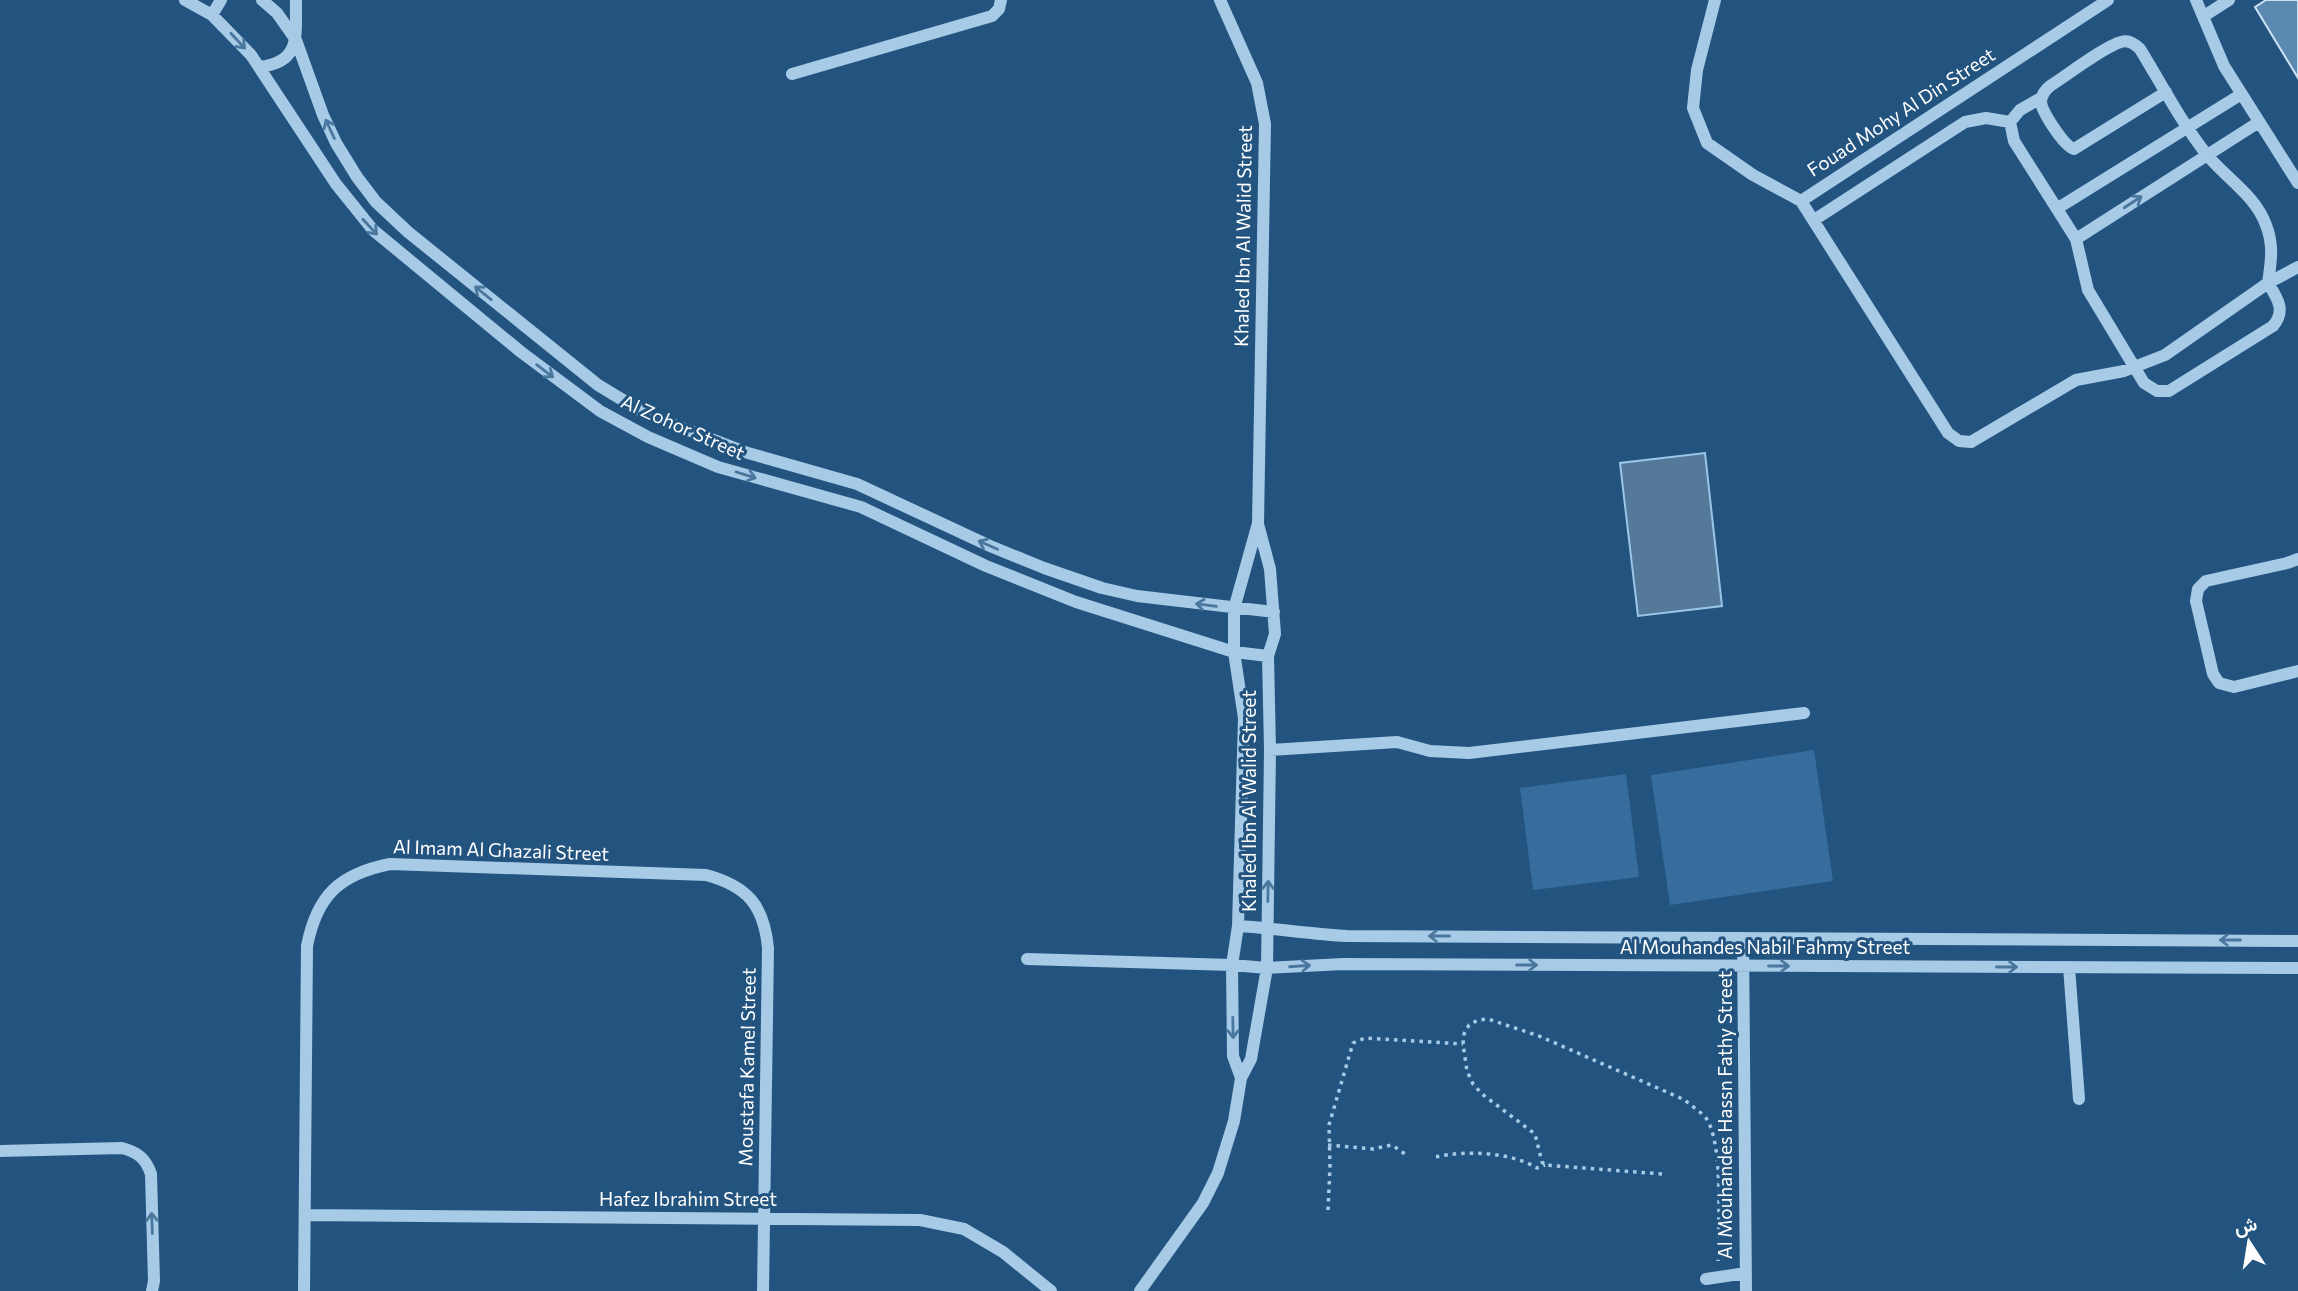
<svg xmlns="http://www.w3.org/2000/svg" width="2298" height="1291" font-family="Commissioner,Vazirmatn,sans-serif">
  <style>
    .green { fill: #366d9d }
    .water { fill: #557999; stroke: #9bc6e8; stroke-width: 2 }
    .building { fill: #5b89b0; stroke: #cbe2f5; stroke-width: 2 }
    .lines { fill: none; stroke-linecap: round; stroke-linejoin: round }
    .path { stroke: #a7cae7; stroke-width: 3.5; stroke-dasharray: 3.5 5; stroke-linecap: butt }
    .minor { stroke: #a7cae7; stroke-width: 12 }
    .oneway { stroke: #4a779e }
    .labels { text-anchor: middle; stroke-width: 6; stroke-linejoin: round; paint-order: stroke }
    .street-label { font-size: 19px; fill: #fff; stroke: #22547f }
  </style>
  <rect width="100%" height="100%" fill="#22547f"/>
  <path class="green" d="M1814 750 1833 881 1670 905 1651 775Z
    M1626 774 1639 877 1533 890 1520 788Z"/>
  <path class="water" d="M1705 453 1722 606 1638 616 1620 463Z"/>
  <path class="building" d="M2266 0H2298V78L2255 7Z"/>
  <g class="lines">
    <path class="path" d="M1328 1145 1373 1149 1392 1145 1405 1154
      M1436 1157C1465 1150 1511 1152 1537 1168L1545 1165
      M1662 1174 1545 1165 1542 1162 1535 1134 1482 1094 1473 1084 1467 1071 1463 1044 1464 1034 1469 1025 1478 1020 1488 1019 1539 1036 1685 1100C1691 1106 1700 1111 1706 1118 1724 1144 1718 1228 1718 1261
      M1328 1210 1330 1167 1329 1125 1353 1043 1365 1038 1463 1044"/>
    <path class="minor" d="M185 0 212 15 251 55 336 184 373 230 521 352 600 411 648 437 718 467 861 507 986 566 1076 602 1234 652 1268 656
      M262 0 277 13 296 40 323 115 336 143 357 177 376 202 408 232 598 385 646 414 748 453 857 484 990 546 1044 568 1102 588 1137 596 1274 612
      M1220 0 1257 83 1265 124 1258 523 1234 609V652L1244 718 1238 926 1232 965 1233 1056 1241 1078
      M1715 0 1697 70 1693 108 1707 143 1753 175 1801 201 2108 0
      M2196 0 2224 66 2298 183
      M212 15 221 0
      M2204 16 2229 0
      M260 67C303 62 295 33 296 0
      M792 74 992 16 999 9 1001 0
      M2041 98 2020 110 2010 122 2014 141 2076 239 2088 290 2144 383 2157 391H2169L2273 326C2286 311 2278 299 2268 283L2298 267
      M1801 201 1948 433 1959 441 1971 442 2076 380 2124 371 2165 355 2268 283C2271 262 2274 245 2266 225 2256 196 2226 178 2207 155 2181 122 2162 85 2140 49 2135 44 2129 39 2121 42 2105 46 2066 76 2050 86 2045 90 2042 94 2041 101 2041 111 2064 146 2074 149L2166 92
      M2058 208 2240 95
      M1814 220 1965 122 1986 118 2010 122
      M2076 239 2259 122
      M2298 559 2287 563 2206 581 2198 589 2196 601 2213 674 2219 683 2234 687 2298 671
      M1270 750 1397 742 1430 751 1469 753 1804 713
      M1238 926C1274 928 1310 934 1347 936L2298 941
      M1743 938 1746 1291
      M1027 959 1232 965 1267 968 1343 964 2298 968
      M2069 967 2079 1099
      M0 1151 122 1148C138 1152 146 1159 151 1174L154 1281 152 1291
      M305 1215 920 1220 964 1229 1003 1252 1051 1291
      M1706 1279 1746 1273
      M304 1291 307 946C317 895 340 874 390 864L706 875C747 886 764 905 768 948L763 1291
      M1140 1291 1203 1203 1218 1173 1234 1121 1241 1078 1251 1059 1267 968 1270 750 1268 656 1275 634 1270 569 1258 524"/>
  </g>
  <defs><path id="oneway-shaft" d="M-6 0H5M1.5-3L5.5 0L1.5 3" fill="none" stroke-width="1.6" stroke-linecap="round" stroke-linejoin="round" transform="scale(1.75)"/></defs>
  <g class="oneway">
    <use href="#oneway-shaft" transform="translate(238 41) rotate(47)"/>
    <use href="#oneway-shaft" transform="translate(330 129) rotate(-115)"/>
    <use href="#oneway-shaft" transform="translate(2133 202) rotate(-33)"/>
    <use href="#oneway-shaft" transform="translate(370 227) rotate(47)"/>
    <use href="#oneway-shaft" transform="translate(483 293) rotate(-141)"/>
    <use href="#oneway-shaft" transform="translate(545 371) rotate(37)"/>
    <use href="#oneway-shaft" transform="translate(746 475) rotate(17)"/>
    <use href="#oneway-shaft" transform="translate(988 545) rotate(-156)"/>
    <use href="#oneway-shaft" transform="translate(1206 605) rotate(-172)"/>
    <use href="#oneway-shaft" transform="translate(1268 891) rotate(-89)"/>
    <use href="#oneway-shaft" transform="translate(1439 936) rotate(-180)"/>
    <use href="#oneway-shaft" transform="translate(2230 940) rotate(-180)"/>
    <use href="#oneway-shaft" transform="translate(1527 965)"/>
    <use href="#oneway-shaft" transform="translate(1300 966) rotate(-4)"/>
    <use href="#oneway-shaft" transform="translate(1779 966)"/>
    <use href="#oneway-shaft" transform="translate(2007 967)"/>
    <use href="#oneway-shaft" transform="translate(1233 1028) rotate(89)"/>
    <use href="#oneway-shaft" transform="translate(152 1223) rotate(-92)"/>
  </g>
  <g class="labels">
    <g class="street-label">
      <text transform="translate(1901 112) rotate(-33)" y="7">Fouad Mohy Al Din Street</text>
      <text transform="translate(1243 236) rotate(-89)" y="7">Khaled Ibn Al Walid Street</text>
      <text transform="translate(683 427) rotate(24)" y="7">Al Zohor Street</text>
      <text transform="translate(1249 801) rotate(-90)" y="7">Khaled Ibn Al Walid Street</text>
      <text transform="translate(501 850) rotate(2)" y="7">Al Imam Al Ghazali Street</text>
      <text x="1765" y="954">Al Mouhandes Nabil Fahmy Street</text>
      <text transform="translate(747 1067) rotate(-89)" y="7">Moustafa Kamel Street</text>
      <text transform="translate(1725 1115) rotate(-90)" y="7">Al Mouhandes Hassn Fathy Street</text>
      <text x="688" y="1206">Hafez Ibrahim Street</text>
    </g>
  </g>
  <g transform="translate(2249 1242) rotate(348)" stroke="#22547f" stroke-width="5" paint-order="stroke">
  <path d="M0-5L12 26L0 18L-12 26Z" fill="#ffffff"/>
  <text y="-10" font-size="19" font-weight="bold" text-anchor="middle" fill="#ffffff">ش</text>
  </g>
</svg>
